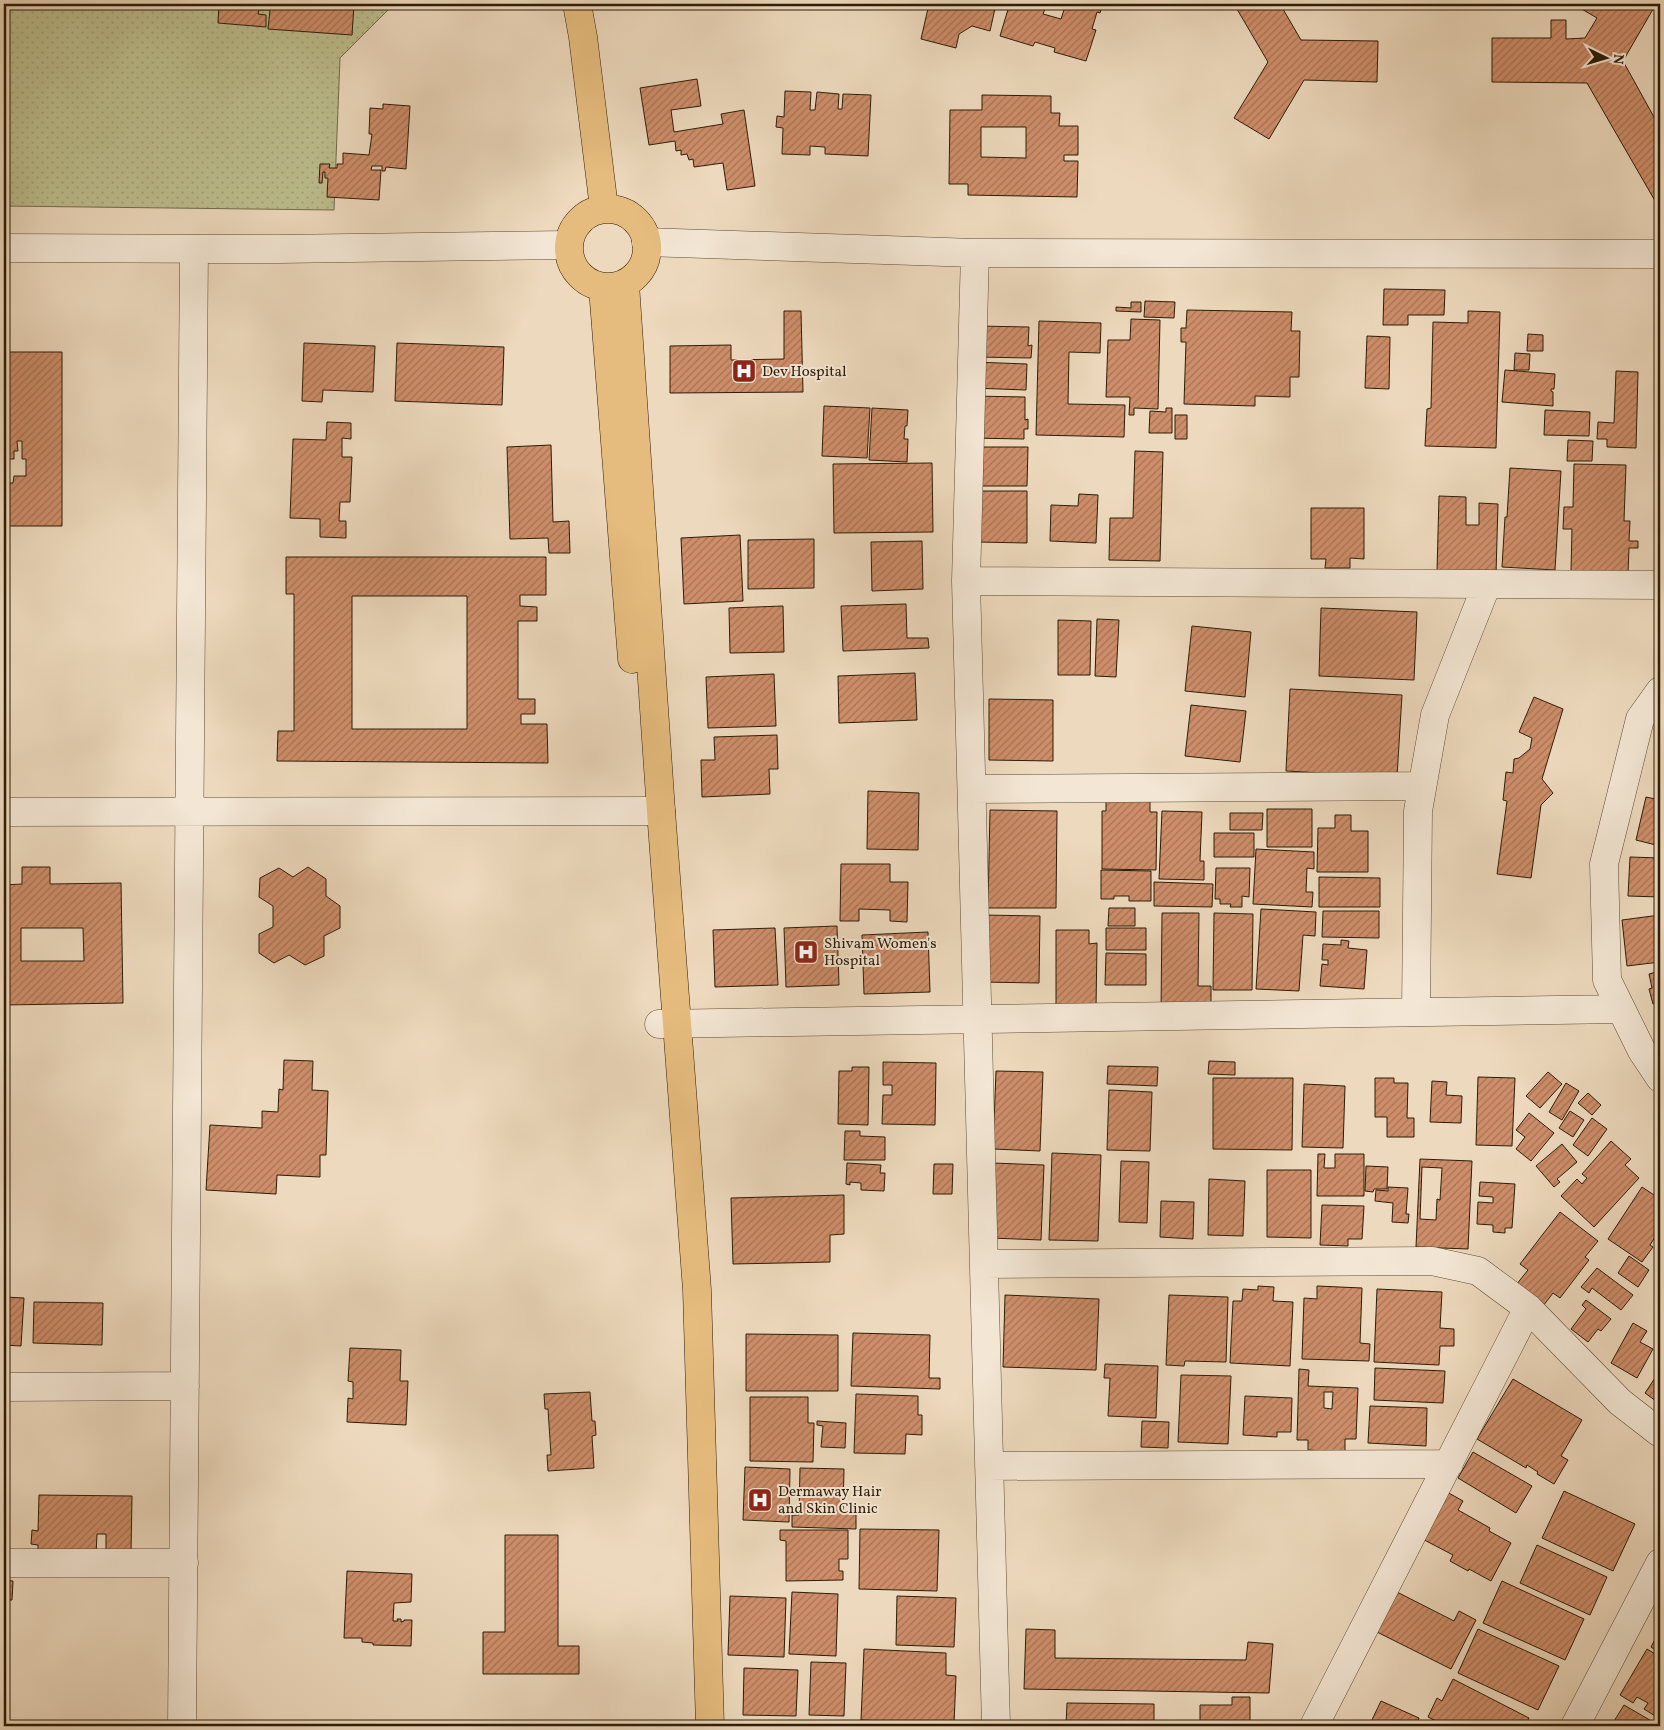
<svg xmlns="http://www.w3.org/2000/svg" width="1664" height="1730" font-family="Vollkorn,serif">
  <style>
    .green { fill: url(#green-dots); stroke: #756d4a }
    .building { fill: url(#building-hatch); stroke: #2d1c07; fill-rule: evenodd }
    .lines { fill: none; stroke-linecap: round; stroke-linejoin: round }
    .minor-casing { stroke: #5d4b34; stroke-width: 29 }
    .major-casing { stroke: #2d1c07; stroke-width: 29 }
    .minor { stroke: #f3e6d4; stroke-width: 28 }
    .major { stroke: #e6bc7e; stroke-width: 28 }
    .labels { text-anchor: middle; stroke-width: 4; stroke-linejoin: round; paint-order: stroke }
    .poi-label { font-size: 15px; fill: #2d1c07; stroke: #f3e6d4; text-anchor: start }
  </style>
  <defs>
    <pattern id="green-dots" width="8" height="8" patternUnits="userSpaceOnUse" patternTransform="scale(1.25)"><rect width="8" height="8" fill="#bdbe8e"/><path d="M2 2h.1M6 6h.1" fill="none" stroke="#a3a379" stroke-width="1.8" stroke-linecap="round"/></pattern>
    <pattern id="building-hatch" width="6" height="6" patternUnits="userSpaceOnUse" patternTransform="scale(1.25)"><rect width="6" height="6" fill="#ce8e6a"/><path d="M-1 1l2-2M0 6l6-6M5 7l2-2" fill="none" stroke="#a87355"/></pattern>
  </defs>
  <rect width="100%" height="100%" fill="#edd9bd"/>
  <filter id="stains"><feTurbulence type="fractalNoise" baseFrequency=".004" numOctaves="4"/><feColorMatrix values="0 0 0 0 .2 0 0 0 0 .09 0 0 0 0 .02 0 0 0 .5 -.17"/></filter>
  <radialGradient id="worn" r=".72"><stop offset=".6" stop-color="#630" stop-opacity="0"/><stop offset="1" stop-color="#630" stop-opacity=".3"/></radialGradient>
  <path class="green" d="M4 4H394L340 58 334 210 4 206Z"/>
  <path class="building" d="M219 4H354L352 35 268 29 270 10H259L258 14 266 15V27L218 23Z
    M929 4H996L990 31 972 26 959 34 956 48 921 39Z
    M1012 4H1047L1043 14 1061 19 1066 4H1103L1100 13 1097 12 1092 29 1096 30 1086 61 1054 52 1055 48 1035 42 1033 46 1000 36 1009 6H1011Z
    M1234 4H1280L1301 40 1378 41 1377 82 1304 80 1269 139 1234 118 1268 62Z
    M1583 4H1656L1623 61 1660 128V205L1658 206 1587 83 1492 82V38H1551V20H1566V39L1585 38 1597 18 1580 8Z
    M697 79 701 106 671 110 674 132 723 124 721 114 744 110 755 186 727 190 723 163 694 167 693 159 689 160 687 154 681 155V150L676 151 675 141 649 145 640 88Z
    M785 91 811 92 810 110H815L817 92 839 94 838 109H842L843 94 871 95 868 156 825 154V147L810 146V155L782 154 783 128 776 127 777 116 784 117Z
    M982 95 1051 96V113H1060L1059 126H1078V155H1064V161H1078L1077 197 968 195V184H949L950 110H982ZM981 127H1026V158L981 157Z
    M383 104 410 106 406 169 386 167 385 171H382V166H372L371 170H381L379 200 327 197 328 178H325V172H323L322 183H319L320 164H330L329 168H337V164H343V153L369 155 372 134H369L370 108 383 109Z
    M1384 289 1445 290 1444 315H1408V325H1383Z
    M1145 301 1175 302 1174 318 1144 317Z
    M1131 302H1141V312L1116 311V307L1131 308Z
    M1187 310 1292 312 1291 331H1300L1299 377H1290V397L1255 396V406L1184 404 1186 342H1181V328H1186Z
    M784 311H801L803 392 670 393V346L731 345V360L784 359Z
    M1468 311 1500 312 1496 448 1425 446 1427 409 1431 408 1433 322 1468 323Z
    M1131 319 1160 320 1158 409 1134 408V415H1129L1130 397H1106L1108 340H1130Z
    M1039 321 1101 323 1100 353 1069 352 1068 404 1125 405 1124 437 1036 435Z
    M976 326 1029 327 1028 346 1032 345 1031 358 976 357Z
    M1528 334 1543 335V351H1527Z
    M1367 336 1390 337 1389 389 1365 388Z
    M304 343 375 346 373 392 323 390 322 402 302 401Z
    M397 343 504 347 502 405 395 401Z
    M4 352H62V526H4V479H8L9 483H13L14 476H26V459H22V441H17L18 451H14V459H8L9 451H4Z
    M1515 353 1530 354 1529 370H1514Z
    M973 362 1027 364 1026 390 973 388Z
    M1505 370 1555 374 1554 389H1551V391L1553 392V406L1502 402Z
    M1616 371 1638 372 1636 448 1607 447V439H1597L1598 422 1614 423Z
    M971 396 1025 397V420L1028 419V429H1024V439L970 438Z
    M824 406 870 408 867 458 822 456Z
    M872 408 908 410 907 426H905L904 439H908L907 462 869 460Z
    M1166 408H1172V433H1149L1150 411 1166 412Z
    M1545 410 1590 412 1589 436 1544 435Z
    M1175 415H1187V439H1175Z
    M327 422 351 423V439L342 438V457H352L350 502H340L339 521H346V538L320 537V519L290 518 293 439 326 440Z
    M1568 440 1593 441 1592 461H1567Z
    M551 445 553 522 569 521 570 553H549L548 538 510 539 507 447Z
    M980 447H1028L1027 486H979Z
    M1135 451 1163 452 1160 561 1109 560 1110 518H1133Z
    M932 463 933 532 834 533 833 464Z
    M1574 464 1626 465 1624 521H1630L1629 541H1638V548H1629L1628 573 1571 571 1572 529H1563L1564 507H1573Z
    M1510 468 1561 471 1555 570 1502 567 1505 517H1507Z
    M977 491H1027V543L977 542Z
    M1079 494 1098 495 1096 543 1050 541 1051 505 1078 506Z
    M1439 496 1466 497V525H1479V503L1498 504 1496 574 1437 572Z
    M1311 508H1364V559L1350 558V568H1325L1326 559H1311Z
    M740 535 743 601 684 604 681 538Z
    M814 539V588L748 589V540Z
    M922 541 923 589 872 591 871 542Z
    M286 557H546V595H520V606L537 607V621H518V699H535V714H521V724H547L548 763 277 761 278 731H294V594H286ZM352 596H467V729H352Z
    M906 604 907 638H928L929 648 843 651 841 606Z
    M783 606 784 652 730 653 729 608Z
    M1321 608 1417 612 1414 680 1319 676Z
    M1097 619 1119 620 1116 677 1095 676Z
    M1058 620 1091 621 1090 675H1058Z
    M1192 626 1251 632 1245 697 1185 691Z
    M915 673 917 720 839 723 838 676Z
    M774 674 776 726 708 728 706 677Z
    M1290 689 1402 695 1397 777 1286 771Z
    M1534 697 1563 709 1542 779 1553 793 1541 805 1531 878 1497 874 1507 801 1503 800 1506 772 1513 773 1514 759 1519 758 1530 749 1532 738 1519 732Z
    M989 699 1053 700V761L989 760Z
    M1191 705 1246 711 1240 762 1185 756Z
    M777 735 778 769H769L770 794 702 797 701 760H715L714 737Z
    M868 791 919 793 918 850 867 849Z
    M1646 797 1660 800V846L1636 840Z
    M1106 801H1150V812H1157L1156 870 1102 869V811H1106Z
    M1267 809H1312V847H1267Z
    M990 810 1057 811 1056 908H988Z
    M1162 811 1202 812 1200 861H1204V880L1159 879Z
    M1230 813H1263L1262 830H1230Z
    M1335 815H1351V831H1368V872H1317L1318 828H1335Z
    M1214 833H1254V857H1214Z
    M1256 849 1314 852V869L1307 868 1306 892H1313L1312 907 1253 904Z
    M1630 857 1660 858V897L1628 896Z
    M841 864H890V882H908L907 922 890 921V910L859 909V921H840Z
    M22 867H50V884L121 883 123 1003 4 1005V885L22 884ZM21 928H83L84 961H21Z
    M308 867 326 879V896L340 906V928L324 936V956L305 965 289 955 274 963 259 953V934L273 927V906L259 897 260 878 279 868 293 877Z
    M1216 868H1250L1249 897 1242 896V907H1230L1231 904H1220V899H1215Z
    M1101 870 1151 871V901H1129V896H1114V899H1101Z
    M1319 877 1380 878V907H1319Z
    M1154 882 1213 884 1212 907 1154 906Z
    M1109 908H1135V926H1108Z
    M1261 909 1316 912 1315 936 1303 935 1299 991 1256 989Z
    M1323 911H1379V938L1322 937Z
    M1162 913H1199L1198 986H1211V1014L1161 1013Z
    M1214 913 1253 914 1252 990H1213Z
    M982 915 1040 916 1039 983 981 982Z
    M1660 915V962L1627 966 1622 920Z
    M837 926 839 985 786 987 784 928Z
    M775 928 778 985 715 987 713 930Z
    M1106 928H1146V950H1106Z
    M1056 930H1089V944L1097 943 1096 1008 1056 1007Z
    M928 932 930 992 864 994 862 935Z
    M1341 940 1349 941 1348 948 1367 950 1364 989 1320 986 1322 964 1328 965V960H1322L1323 944 1341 945Z
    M1106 953 1146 954V985H1105Z
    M1660 971V1014L1657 1003 1653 1004 1649 989 1652 988 1649 974Z
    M284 1060 313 1061 312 1090 328 1091 326 1155H320V1177L277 1175 276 1194 206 1190 210 1125 262 1128V1111L278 1112 279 1089 283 1090Z
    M1209 1061 1235 1062V1075L1208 1074Z
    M883 1062 936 1063 935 1125 882 1124 883 1095H892V1085H883Z
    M1108 1066 1158 1067 1157 1086 1107 1084Z
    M852 1067H869L868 1125 838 1124 839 1071H852Z
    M996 1071 1043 1072 1040 1151 993 1149Z
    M1548 1072 1562 1084 1540 1108 1526 1096Z
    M1478 1077 1515 1078 1512 1146 1476 1145Z
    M1213 1078H1293L1292 1150 1213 1149Z
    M1375 1078H1394V1083H1408L1407 1118H1414V1137H1387V1117H1375Z
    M1432 1081 1447 1082 1446 1095 1462 1096 1461 1123 1430 1122Z
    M1566 1083 1579 1091 1562 1120 1549 1112Z
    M1304 1084 1345 1086 1343 1148 1302 1147Z
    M1109 1090 1152 1092 1150 1151 1107 1150Z
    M1588 1093 1601 1105 1592 1115 1578 1103Z
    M1570 1111 1584 1120 1573 1137 1559 1128Z
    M1529 1113 1554 1133 1531 1161 1516 1149 1525 1137 1516 1130Z
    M1592 1118 1607 1129 1588 1156 1573 1145Z
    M845 1131H860V1136L885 1137V1160H844Z
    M1611 1141 1631 1159 1625 1165 1639 1178 1594 1227 1561 1196 1577 1179 1582 1184 1587 1178 1582 1174Z
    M1562 1144 1577 1162 1557 1179 1560 1182 1554 1187 1536 1166Z
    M1052 1153 1101 1155 1098 1241 1049 1240Z
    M1318 1154H1325L1324 1168H1335V1154H1364V1196H1317Z
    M1420 1159 1472 1161 1468 1249 1416 1247ZM1422 1167 1442 1168 1440 1200 1437 1199 1436 1220 1420 1219Z
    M1121 1161 1149 1162 1147 1223 1119 1222Z
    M847 1163 881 1165 880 1173H885L884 1191 861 1190V1183L850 1182V1185L846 1184Z
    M993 1163 1044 1165 1041 1240 991 1238Z
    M934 1164H953L952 1194H933Z
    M1366 1166 1388 1167 1387 1189H1374L1373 1192 1365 1191Z
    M1267 1170H1311V1238L1267 1237Z
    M1209 1179 1245 1181 1243 1236 1208 1235Z
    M1480 1182 1515 1184 1512 1228H1505V1233L1493 1232V1225L1477 1224 1478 1202 1493 1203V1197L1479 1196Z
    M1388 1187 1408 1188 1406 1214H1409L1408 1223 1392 1222 1393 1203 1375 1201 1376 1190 1388 1191Z
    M1642 1187 1660 1199 1658 1203 1660 1205V1229L1650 1245 1653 1247 1642 1262 1608 1239Z
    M844 1195V1234L830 1235V1262L733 1264 731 1198Z
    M1161 1201 1194 1202 1193 1239 1160 1237Z
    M1322 1205 1364 1206 1362 1239H1348V1246L1320 1245Z
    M1560 1212 1598 1241 1585 1257 1589 1260 1560 1298 1553 1293 1543 1306 1516 1285 1528 1270 1520 1264Z
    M1629 1256 1649 1270 1638 1287 1618 1273Z
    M1597 1268 1633 1295 1621 1310 1592 1288 1589 1293 1581 1287Z
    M1258 1286 1274 1287 1273 1301 1293 1302 1290 1366 1230 1363 1233 1301H1242L1243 1289 1258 1290Z
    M1317 1286 1362 1288 1360 1343 1370 1344 1369 1361 1302 1359 1304 1298 1317 1299Z
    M1377 1289 1442 1292 1440 1328 1454 1329V1346H1440L1439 1365 1374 1362Z
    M1005 1295 1099 1299 1096 1370 1003 1367Z
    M1169 1295 1228 1297 1226 1362 1185 1361 1184 1366 1166 1365Z
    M4 1297 24 1298 21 1346 4 1345Z
    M1586 1300 1611 1319 1601 1331 1598 1329 1588 1342 1571 1329 1586 1309 1582 1305Z
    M34 1302 103 1303 102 1345 33 1343Z
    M1633 1323 1647 1331 1640 1342 1653 1349 1637 1378 1611 1363Z
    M853 1333 930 1335 929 1378H940V1389L851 1386Z
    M746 1334 838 1335V1391H746Z
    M350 1348 401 1350 400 1381H408L406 1425 347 1422 348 1398 353 1399V1382L348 1381Z
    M1105 1364 1158 1366 1156 1418 1108 1416 1110 1378H1104Z
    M1375 1368 1445 1371 1443 1403 1374 1400Z
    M1299 1369 1309 1370 1308 1386 1358 1388 1356 1439H1345V1452L1308 1450V1440H1297ZM1324 1392H1333L1332 1409 1324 1408Z
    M1659 1372 1660 1373V1404L1645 1393Z
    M1181 1375 1231 1376 1228 1444 1178 1442Z
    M1513 1379 1582 1420 1561 1456 1568 1460 1554 1484 1537 1474 1538 1472 1527 1465 1526 1468 1477 1439Z
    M590 1392 592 1421H595L596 1435 592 1436 594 1468 548 1471 547 1455H551L548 1409H545L544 1394Z
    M856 1394 918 1396V1415H922V1435L906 1434 905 1454 854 1453Z
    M1245 1396 1292 1398 1291 1432H1277V1437L1243 1435Z
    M750 1397H808V1423H814L813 1462 750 1461Z
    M1370 1406 1427 1408 1426 1446 1368 1443Z
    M817 1421 846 1423 845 1448 821 1447 823 1426 817 1425Z
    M1142 1421 1169 1422 1168 1448 1141 1447Z
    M1473 1452 1532 1486 1516 1513 1458 1478Z
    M745 1467 790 1469 789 1522 743 1520Z
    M800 1468 844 1469 843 1512H856V1529L792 1527V1515H799Z
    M1438 1487 1463 1501 1458 1510 1490 1528 1489 1531 1511 1543 1491 1581 1469 1569 1468 1571 1450 1561 1453 1555 1413 1534Z
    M1564 1491 1635 1524 1613 1571 1542 1538Z
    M39 1495 132 1496 131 1553 106 1552V1534H97L96 1555 38 1553V1545L31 1544 32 1530 38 1531Z
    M860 1529 939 1530 937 1591 859 1589Z
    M780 1530H848V1559H839V1571H843V1580L786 1581V1541L780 1540Z
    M505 1535H558V1646H579V1674H483V1632H505Z
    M1537 1545 1607 1577 1590 1615 1520 1583Z
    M347 1571 412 1574 411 1602 394 1603 393 1621H398L397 1619H401V1622L404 1621V1620H412L411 1646 373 1645V1643L362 1642V1638H344Z
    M4 1580 13 1581 12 1600H4Z
    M1502 1581 1584 1619 1565 1660 1483 1623Z
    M1393 1590 1454 1621 1459 1611 1476 1620 1451 1669 1373 1630Z
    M792 1592 838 1594 836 1656 789 1654Z
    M730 1596 786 1598 784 1657 728 1655Z
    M897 1596 956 1598 954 1647 896 1645Z
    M1026 1629 1055 1630V1658L1246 1660 1248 1642 1273 1644 1269 1693 1024 1689Z
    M1478 1629 1559 1666 1538 1710 1458 1673Z
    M1660 1630V1653L1651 1647Z
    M864 1649 946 1653V1675L956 1676 954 1724 861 1720Z
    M1647 1649 1660 1657V1719L1644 1709 1648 1703 1637 1697 1633 1703 1620 1695Z
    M811 1662 846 1663 844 1716 809 1715Z
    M744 1668 798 1670 796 1716 743 1715Z
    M1453 1679 1529 1718 1525 1726H1447L1428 1717 1437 1698 1442 1701Z
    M1232 1697H1250V1726H1200V1705H1232Z
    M1381 1701 1419 1718 1416 1726H1369Z
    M1067 1703 1154 1704V1726H1066Z
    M1624 1705 1660 1726H1611Z
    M792 1721 846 1723V1726H792Z"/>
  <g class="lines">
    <defs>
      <path id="minor" d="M646 242 975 253 1660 254
        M4 248 279 249 568 245
        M975 253 966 581 996 1726
        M966 581 1660 585
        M1660 691 1640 719 1604 864 1607 980 1642 1051 1660 1078
        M972 789 1422 786
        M4 812 661 811
        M1416 1012 1418 811 1435 715 1487 584
        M659 1024 1621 1009
        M984 1264 1432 1261 1478 1271 1528 1308 1620 1402 1660 1433
        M4 1387 185 1386
        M989 1466 1449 1464
        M4 1563H184
        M182 1726 194 249
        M1314 1726 1528 1308
        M1575 1726 1660 1563"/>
      <path id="major" d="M577 4 583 37 604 208
        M569 248a39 39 0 1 1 78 0a39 39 0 1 1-78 0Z
        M625 284 661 811 697 1290 710 1726
        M603 288 632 659"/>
    </defs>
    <use href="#minor" class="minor-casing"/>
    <use href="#major" class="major-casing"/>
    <use href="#minor" class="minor"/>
    <use href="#major" class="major"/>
  </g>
  <defs>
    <symbol id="hospital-square" viewBox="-11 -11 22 22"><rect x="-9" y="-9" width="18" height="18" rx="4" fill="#8f2418" stroke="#f3e6d4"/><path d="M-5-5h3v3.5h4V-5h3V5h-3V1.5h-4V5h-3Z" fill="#fff"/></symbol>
  </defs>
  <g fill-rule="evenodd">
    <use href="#hospital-square" x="730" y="357" width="28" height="28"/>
    <use href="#hospital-square" x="792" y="938" width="28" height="28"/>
    <use href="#hospital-square" x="746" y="1486" width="28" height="28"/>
  </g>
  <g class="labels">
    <g class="poi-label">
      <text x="762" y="376">Dev Hospital</text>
      <text x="824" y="948">Shivam Women's<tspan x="824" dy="17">Hospital</tspan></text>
      <text x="778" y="1496">Dermaway Hair<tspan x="778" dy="17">and Skin Clinic</tspan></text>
    </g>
  </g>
  <rect width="1664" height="1730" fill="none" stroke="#edd9bd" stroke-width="20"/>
  <rect x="5" y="5" width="1654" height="1720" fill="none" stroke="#2d1c07" stroke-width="2.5"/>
  <rect x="10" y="10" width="1644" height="1710" fill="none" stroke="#2d1c07"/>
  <g transform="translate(1606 58) rotate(95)" stroke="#f3e6d4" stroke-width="4" paint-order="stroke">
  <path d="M0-4L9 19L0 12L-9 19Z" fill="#2d1c07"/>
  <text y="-8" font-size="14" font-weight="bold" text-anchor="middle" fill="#2d1c07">N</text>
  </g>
  <rect width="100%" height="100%" filter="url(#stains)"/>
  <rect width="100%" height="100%" fill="url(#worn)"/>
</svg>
